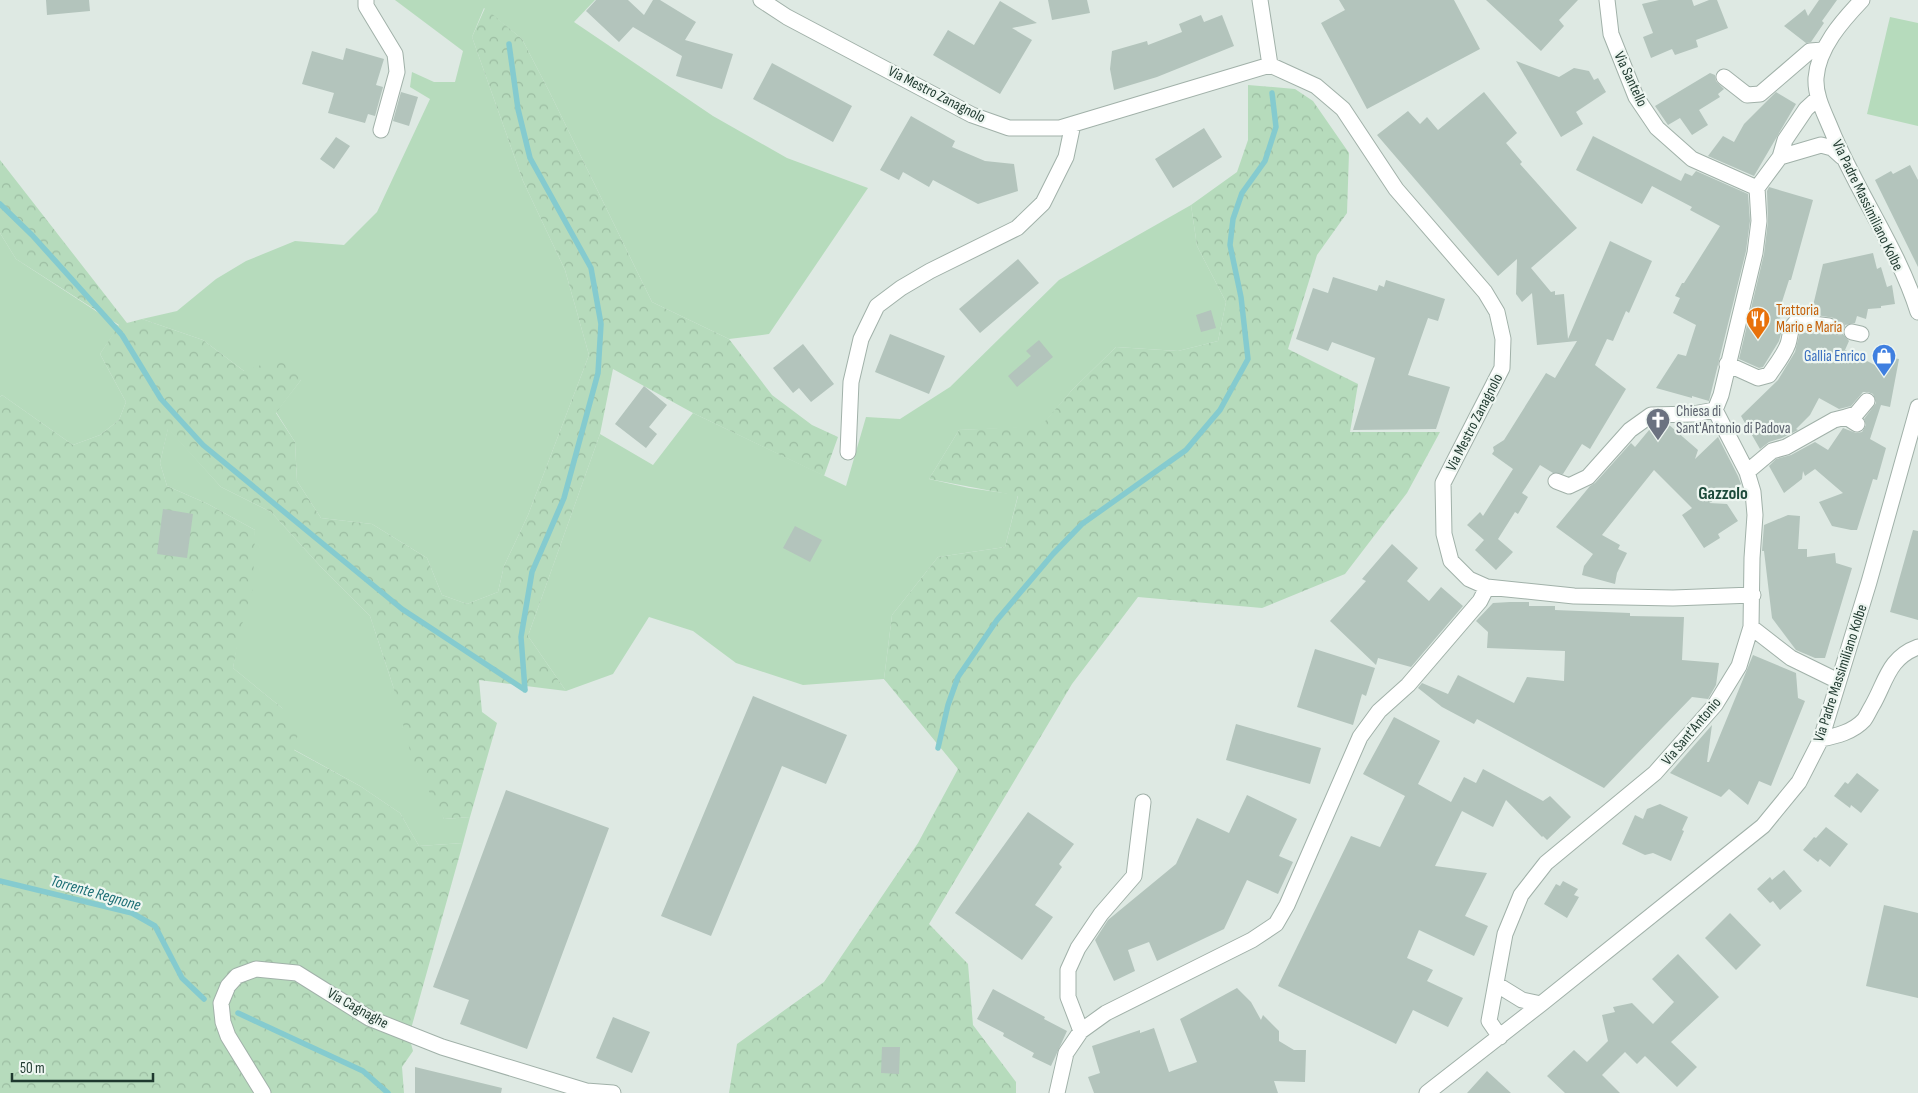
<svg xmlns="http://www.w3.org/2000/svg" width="1918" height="1093" font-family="'Sofia Sans Condensed',sans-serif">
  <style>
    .grass { fill: #b6dbbc }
    .forest { fill: url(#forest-crowns) }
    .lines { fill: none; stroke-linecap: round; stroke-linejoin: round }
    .stream { stroke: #85cbcf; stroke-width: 5.5 }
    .building { fill: #b3c4bc }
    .minor-tunnel { stroke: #b8c6bf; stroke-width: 15; stroke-dasharray: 15 8; stroke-linecap: butt }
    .minor-casing { stroke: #a1b1a9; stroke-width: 17 }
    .minor { stroke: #fff; stroke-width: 15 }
    .labels { text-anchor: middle; stroke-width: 4.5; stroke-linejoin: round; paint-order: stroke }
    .street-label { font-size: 15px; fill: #1f392f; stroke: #eef6f1 }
    .food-label { font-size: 15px; fill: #c56008; stroke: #eef6f1; text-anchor: start }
    .shop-label { font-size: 15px; fill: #366cbe; stroke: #eef6f1; text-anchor: end }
    .worship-label { font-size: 15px; fill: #5b616d; stroke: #eef6f1; text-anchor: start }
    .water-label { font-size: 16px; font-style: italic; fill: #1a6d74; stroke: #eef6f1 }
    .quarter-label { font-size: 18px; font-weight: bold; fill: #1c4a3a; stroke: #eef6f1 }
  </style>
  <defs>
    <pattern id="forest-crowns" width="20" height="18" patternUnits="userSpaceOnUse" patternTransform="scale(1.25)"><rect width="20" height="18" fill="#b6dbbc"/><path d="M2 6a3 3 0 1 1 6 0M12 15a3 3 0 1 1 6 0" fill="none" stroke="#9cbda2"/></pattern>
  </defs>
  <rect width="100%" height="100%" fill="#dee9e3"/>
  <path class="grass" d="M395 0H595L574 22 713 116 787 158 868 188 769 334 729 339 652 302 550 93 522 39 484 8 472 37 523 181 565 270 589 355 528 515 504 566 498 592 467 604 442 595 427 558 372 524 321 518 297 481 295 442 276 412 301 380 244 371 203 340 142 319 177 311 216 279 246 261 295 241 344 245 377 212 430 99 410 87 412 72 434 82H455L463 51Z
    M1890 17 1918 23V126L1867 114Z
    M1191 205 1197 246 1226 302 1218 341 1178 351 1116 347 1072 390 1041 427 959 430 929 479 969 488 1018 495 1005 547 938 557 892 615 884 679 803 685 736 663 693 631 649 617 613 674 566 691 528 636 600 434 653 465 693 413 846 486 866 417 900 419 950 387 1059 280Z
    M0 233 16 259 119 326 100 354 126 402 119 420 100 435 73 445 2 395 0 397Z
    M168 428 221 487 271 512 322 568 370 616 393 686 444 819 470 817 463 843 419 846 400 813 360 786 293 749 282 708 233 668 255 530 208 504 167 486 160 463Z"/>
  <path class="forest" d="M485 8 522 39 550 93 652 302 729 339 772 395 812 425 838 437 824 476 693 413 613 369 600 434 528 636 566 691 479 680 482 712 497 723 470 817 444 819 413 762 393 686 370 616 322 568 271 512 221 487 168 429 160 463 167 486 208 504 255 530 253 588 240 631 233 668 282 708 299 730 294 750 360 786 400 813 419 846 463 843 409 1036 413 1051 402 1067 404 1093H0V397L2 395 73 445 100 435 119 420 126 402 100 354 119 325 16 259 0 233V160L127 323 142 319 203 340 244 371 282 358 301 380 276 413 295 442 297 481 321 518 372 524 427 558 442 595 467 604 498 592 504 566 528 515 589 355 565 270 523 181 472 37Z
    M1248 85 1295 89 1313 101 1349 153 1347 213 1317 255 1288 349 1358 384 1350 432H1440L1407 493 1345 574 1262 608 1138 597 1072 684 929 924 968 964 973 1025 1016 1082V1093H729L737 1044 824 982 918 843 958 769 884 679 892 615 938 557 1005 547 1018 496 929 479 959 430 1041 426 1072 390 1116 347 1178 351 1218 341 1226 302 1197 246 1191 205 1237 172 1248 140Z"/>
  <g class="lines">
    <path class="stream" d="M509 44 518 109 530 158 591 268 601 324 598 373 564 498 532 572 521 637 525 690
      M0 204 32 235 122 335 161 399 203 445 402 609 525 690
      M938 748 948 705 958 677 997 620 1053 554 1082 524 1186 450 1220 410 1248 359 1241 297 1230 245 1233 219 1242 193 1265 161 1276 127 1272 93
      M0 881 132 913 155 926 182 978 204 999
      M238 1013 363 1071 388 1093"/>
  </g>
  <path class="building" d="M46 0H89L90 11 47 15Z
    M596 0H628L644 15 653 0H660L696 22 685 40 733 54 722 89 676 76 682 56 633 27 619 42 586 11Z
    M1048 0H1087L1090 13 1052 20Z
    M1339 0H1454L1480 49 1367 109 1321 23 1345 10Z
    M1486 0H1578L1559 20 1564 26 1541 51Z
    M1659 0H1692L1694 6 1709 0H1717L1728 28 1696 40 1698 47 1675 55 1672 49 1651 58 1643 37 1653 33 1642 4Z
    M1819 0H1837L1822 21 1824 23 1811 42 1806 43 1784 26 1805 9 1808 16Z
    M1000 1 1037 23 1012 28 1032 40 1000 94 933 55 948 30 974 45Z
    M1201 15 1204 22 1222 15 1234 46 1157 77 1114 90 1110 69 1112 51 1147 41 1148 45 1182 32 1179 24Z
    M346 48 384 59 376 85 383 87 375 116 368 114 365 123 328 113 334 93 302 84 312 51 343 60Z
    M1516 61 1559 77 1574 68 1589 71 1594 80 1598 78 1606 92 1576 112 1583 124 1561 137Z
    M772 63 852 106 833 142 753 99Z
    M1710 73 1715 75 1716 81 1724 89 1718 94 1720 97 1699 110 1708 125 1692 135 1680 118 1668 125 1655 106Z
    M401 92 418 97 409 126 393 121Z
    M1484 92 1517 133 1506 143 1522 162 1520 164 1577 228 1531 268 1551 292 1555 291V295L1564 294 1568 339 1610 241 1652 261 1629 313 1626 311 1613 341 1607 339 1595 365 1626 389 1590 449 1582 444 1563 474 1553 473 1540 465 1522 493 1528 497 1518 514 1515 512 1498 539 1513 552 1496 570 1475 550 1484 540 1467 525 1480 512 1483 516 1513 469 1492 454 1494 451 1493 447 1504 440 1546 373 1555 378 1577 341 1537 345 1532 293 1522 302 1516 294 1517 259 1498 276 1377 135 1408 111 1420 124 1427 117 1438 130Z
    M1776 92 1796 104 1754 176 1708 156 1723 136 1734 142 1744 124Z
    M911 116 955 141 952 147 985 161 1014 164 1018 191 978 204 933 180 929 187 903 172 899 180 880 170Z
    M1204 128 1222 157 1173 188 1155 159Z
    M1593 136 1681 181 1685 173 1692 176 1696 171 1748 194 1750 221 1746 251 1709 401 1692 396V398L1656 388 1678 354 1686 356 1696 325 1673 313 1680 298 1675 296 1682 283H1684L1720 226 1690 210 1692 207 1652 186 1642 204 1576 170Z
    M336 137 350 146 334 169 320 159Z
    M1910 165 1918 180V267L1875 180 1891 171 1893 174Z
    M1769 187 1813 200 1791 280H1789L1780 308 1783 309 1779 320 1784 322 1779 341 1763 367 1759 368 1739 359 1764 254 1768 221 1767 191Z
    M1873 253 1877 269 1881 267 1887 287 1892 285 1895 304 1881 306V308L1868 309 1866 319 1857 316 1855 323 1845 325 1843 334 1849 341 1845 350 1879 367 1882 356 1899 359 1890 407 1881 405 1870 439 1886 448 1877 480 1873 479 1857 530H1851L1832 526 1819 502 1843 493 1815 469 1805 476 1803 471 1802 479 1784 493 1769 466 1776 459 1791 455 1815 442 1828 450 1843 428 1856 433 1862 432 1866 425 1864 419 1876 403 1873 394 1868 392H1863L1851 406 1839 409 1819 398 1810 415 1796 429 1798 430 1782 438 1769 442 1760 449 1741 416 1778 380 1795 352 1800 332 1828 335 1833 334 1837 331 1838 323 1834 318 1811 314 1823 264Z
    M1018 259 1039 283 980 333 959 309Z
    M1333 277 1377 291 1379 285 1384 287 1386 280 1445 299 1438 321 1428 318 1408 375 1450 387 1436 429 1353 430 1375 358 1332 342 1328 351 1296 339 1313 288 1328 293Z
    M1211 310 1216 328 1201 332 1196 315Z
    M890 334 945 356 929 394 875 372Z
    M1039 340 1053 357 1017 387 1008 376 1031 356 1026 351Z
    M803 344 834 384 811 402 799 388 793 393 773 368Z
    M644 386 667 405 649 427 657 434 646 448 615 424Z
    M1654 424H1668L1698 450 1695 459 1718 437 1738 476 1741 484 1709 503 1727 504 1738 521 1718 534 1720 538 1704 548 1682 515 1692 508 1654 470 1602 535 1620 545 1618 549 1627 553 1617 573 1615 584 1582 575 1584 566 1593 554 1556 527 1590 486 1595 483 1631 443 1635 447Z
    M163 509 193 514 187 558 157 554Z
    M1788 515 1800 516 1798 549H1807V557L1835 553 1836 563 1852 568 1825 658H1815L1796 650 1772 618 1764 551H1762L1764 525Z
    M795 526 822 540 810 562 783 548Z
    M1913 530 1918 531V620L1890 612Z
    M1392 544 1418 568 1407 581 1429 601 1441 587 1463 606 1411 667 1378 658 1376 665 1330 621 1366 581 1362 579Z
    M1510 602H1529V606H1555V610L1630 613V616L1684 617 1682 660 1719 663 1716 685 1708 699 1692 697 1604 788 1477 719 1474 724 1442 707 1418 688 1422 683 1448 694 1458 675 1514 703 1527 677 1564 681 1565 651 1487 648 1488 632 1476 621 1493 603Z
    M1315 649 1375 668 1366 696 1362 694 1353 725 1297 707Z
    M1753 655 1796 673 1798 698 1805 701 1771 786 1759 781 1748 805 1729 789 1721 797 1670 773 1712 725 1707 762H1709Z
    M753 696 847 735 826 784 782 766 711 936 661 916Z
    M1394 717 1440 741 1418 784 1451 802 1464 777 1476 783 1483 769 1543 801 1550 796 1571 817 1547 840 1543 836 1542 837 1506 800 1493 827 1462 811 1435 866 1487 873 1465 916 1488 926 1474 956 1419 930 1407 958 1433 970 1427 981 1463 998 1448 1027 1413 1010 1396 1044 1278 986 1351 836 1380 847 1405 796 1363 774Z
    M1236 724 1321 748 1310 784 1226 760Z
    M1857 773 1879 790 1861 813 1851 805 1850 808 1834 796 1845 782 1848 784Z
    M506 790 609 828 527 1049 460 1024 469 1000 433 987Z
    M1247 795 1297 819 1279 856 1293 862 1278 894 1247 880 1224 929 1157 961 1149 942 1128 950 1135 971 1114 981 1095 940 1108 920 1176 864 1197 818 1229 833Z
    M1660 804 1688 817 1682 830 1684 831 1671 861 1653 853 1645 855 1622 844 1635 815 1643 819 1647 809Z
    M1028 812 1074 844 1059 864 1062 867 1035 905 1053 917 1022 960 955 913Z
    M1826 827 1848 844 1830 867 1820 859 1818 862 1803 850 1814 837 1816 838Z
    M1784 870 1802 891 1780 910 1773 901 1770 903 1757 889 1770 877 1772 880Z
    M1563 881 1578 889 1574 895 1579 897 1567 918 1544 904 1556 884 1560 886Z
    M1884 905 1918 913V998L1866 986Z
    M1730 913 1761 945 1736 970 1705 938Z
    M1678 954 1719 997 1671 1042 1697 1067 1677 1087 1645 1056 1637 1064 1625 1052 1602 1075 1620 1093H1565L1547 1076 1574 1050 1587 1062 1608 1041 1602 1015 1615 1012 1613 1007 1632 1003 1653 1024 1674 1002 1652 979Z
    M1237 988 1251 1002 1261 1020 1263 1015 1279 1031V1041L1294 1050H1306L1305 1082 1274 1081 1278 1093H1094L1088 1077 1100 1073 1092 1046 1140 1030V1033L1154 1028 1169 1072 1197 1062 1180 1019Z
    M993 989 1045 1017 1044 1019 1067 1031 1051 1066 1032 1057 1034 1053 1003 1036 1004 1033 977 1019Z
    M613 1017 650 1032 632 1073 596 1058Z
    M882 1047H900L899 1074 881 1073Z
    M415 1067 502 1088 501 1093H415Z
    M1487 1071 1511 1093H1467Z"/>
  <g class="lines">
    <path class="minor-tunnel" d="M1829 326 1852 332"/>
    <defs>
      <path id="minor" d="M366 0V6L395 54 397 72 381 130
        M761 0 787 17 972 115 1009 128H1060L1270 65 1316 86 1343 109 1396 189 1485 292 1497 312 1503 339 1502 368 1443 483 1444 534 1451 561 1469 579 1487 587 1574 596 1673 598 1753 595
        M1260 0 1270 65
        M1607 0 1611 34 1636 97 1657 128 1692 159 1757 188
        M1862 0C1842 21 1818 48 1816 78 1815 96 1824 112 1831 129 1856 191 1898 248 1918 312
        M1724 77 1747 95 1760 94 1810 51 1823 50
        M1780 157 1821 145 1832 148 1842 157
        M1852 332 1861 334
        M1727 364 1758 378 1769 375C1775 366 1784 355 1788 344 1791 335 1789 329 1796 322L1829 326
        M1715 410 1721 395 1755 253 1759 221 1757 188 1780 157 1785 140 1806 109 1818 98
        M1846 417 1856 414 1867 401
        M848 452 851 382 861 339 877 306 901 288 930 271 1017 228 1043 203 1066 157 1073 124
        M1747 472 1772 451 1786 447 1834 420 1846 417 1857 424
        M1556 481 1569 486 1588 477 1630 430 1651 415 1693 414 1715 410
        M1751 627 1791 658 1838 681
        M1821 739C1836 736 1853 732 1864 720 1867 716 1869 711 1872 706 1886 682 1888 658 1918 647
        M1496 984 1522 1000 1541 1004
        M1081 1031 1068 997V970L1078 948 1101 914 1134 876 1143 802
        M1500 1037 1489 1021 1505 934 1521 895 1546 863 1655 773 1715 705 1739 666 1751 627 1752 558 1755 515 1753 492 1747 472 1715 410
        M263 1093 228 1036 223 1022 221 1003 228 986 237 976 256 969 297 973 369 1018 442 1047 586 1091 613 1093
        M1057 1093 1066 1053 1081 1031 1106 1013 1252 940 1276 924 1287 905 1360 737 1379 711 1408 685 1480 601 1487 587
        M1427 1093 1541 1004 1763 826 1799 782 1821 739 1869 582 1918 407"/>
    </defs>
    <use href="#minor" class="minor-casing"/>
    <use href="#minor" class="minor"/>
  </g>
  <defs>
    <symbol id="restaurant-pin" viewBox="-11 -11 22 30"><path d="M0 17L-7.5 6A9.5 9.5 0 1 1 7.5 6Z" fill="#e8710a" stroke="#eef6f1"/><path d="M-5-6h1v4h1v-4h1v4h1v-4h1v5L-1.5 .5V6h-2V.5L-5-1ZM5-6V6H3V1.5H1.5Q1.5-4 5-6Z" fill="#fff"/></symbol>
    <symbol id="shop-pin" viewBox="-11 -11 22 30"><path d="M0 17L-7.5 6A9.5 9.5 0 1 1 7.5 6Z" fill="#3f7fe0" stroke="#eef6f1"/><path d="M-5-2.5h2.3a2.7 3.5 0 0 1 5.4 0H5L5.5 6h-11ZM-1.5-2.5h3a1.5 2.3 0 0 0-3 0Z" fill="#fff"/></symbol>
    <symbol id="church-pin" viewBox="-11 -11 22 30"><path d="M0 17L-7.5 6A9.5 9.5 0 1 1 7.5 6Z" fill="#6b7280" stroke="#eef6f1"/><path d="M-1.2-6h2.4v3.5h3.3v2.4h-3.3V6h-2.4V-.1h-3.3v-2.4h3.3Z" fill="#fff"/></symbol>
  </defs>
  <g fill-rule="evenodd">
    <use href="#restaurant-pin" x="1744" y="305" width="28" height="38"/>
    <use href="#shop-pin" x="1870" y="342" width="28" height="38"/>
    <use href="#church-pin" x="1644" y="406" width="28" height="38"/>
  </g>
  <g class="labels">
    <g class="street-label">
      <text transform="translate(1631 79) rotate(65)" y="5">Via Santello</text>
      <text transform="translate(937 94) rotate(27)" y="5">Via Mestro Zanagnolo</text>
      <text transform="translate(1868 205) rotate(64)" y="5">Via Padre Massimiliano Kolbe</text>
      <text transform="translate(1474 422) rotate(-63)" y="5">Via Mestro Zanagnolo</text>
      <text transform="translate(1840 673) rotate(-72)" y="5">Via Padre Massimiliano Kolbe</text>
      <text transform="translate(1691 731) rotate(-50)" y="5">Via Sant'Antonio</text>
      <text transform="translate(358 1008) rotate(29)" y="5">Via Cagnaghe</text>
    </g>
    <g class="food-label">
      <text x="1776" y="315">Trattoria<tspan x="1776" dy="17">Mario e Maria</tspan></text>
    </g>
    <g class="shop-label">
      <text x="1866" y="361">Gallia Enrico</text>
    </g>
    <g class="worship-label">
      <text x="1676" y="416">Chiesa di<tspan x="1676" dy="17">Sant'Antonio di Padova</tspan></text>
    </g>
    <g class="water-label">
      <text transform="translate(96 892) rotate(16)" y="6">Torrente Regnone</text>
    </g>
    <g class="quarter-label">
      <text x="1723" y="499">Gazzolo</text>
    </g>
  </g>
  <path d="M12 1073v8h141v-8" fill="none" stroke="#1f392f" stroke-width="2.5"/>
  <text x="20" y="1073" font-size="15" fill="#1f392f" stroke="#eef6f1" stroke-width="4" paint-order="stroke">50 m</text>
</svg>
